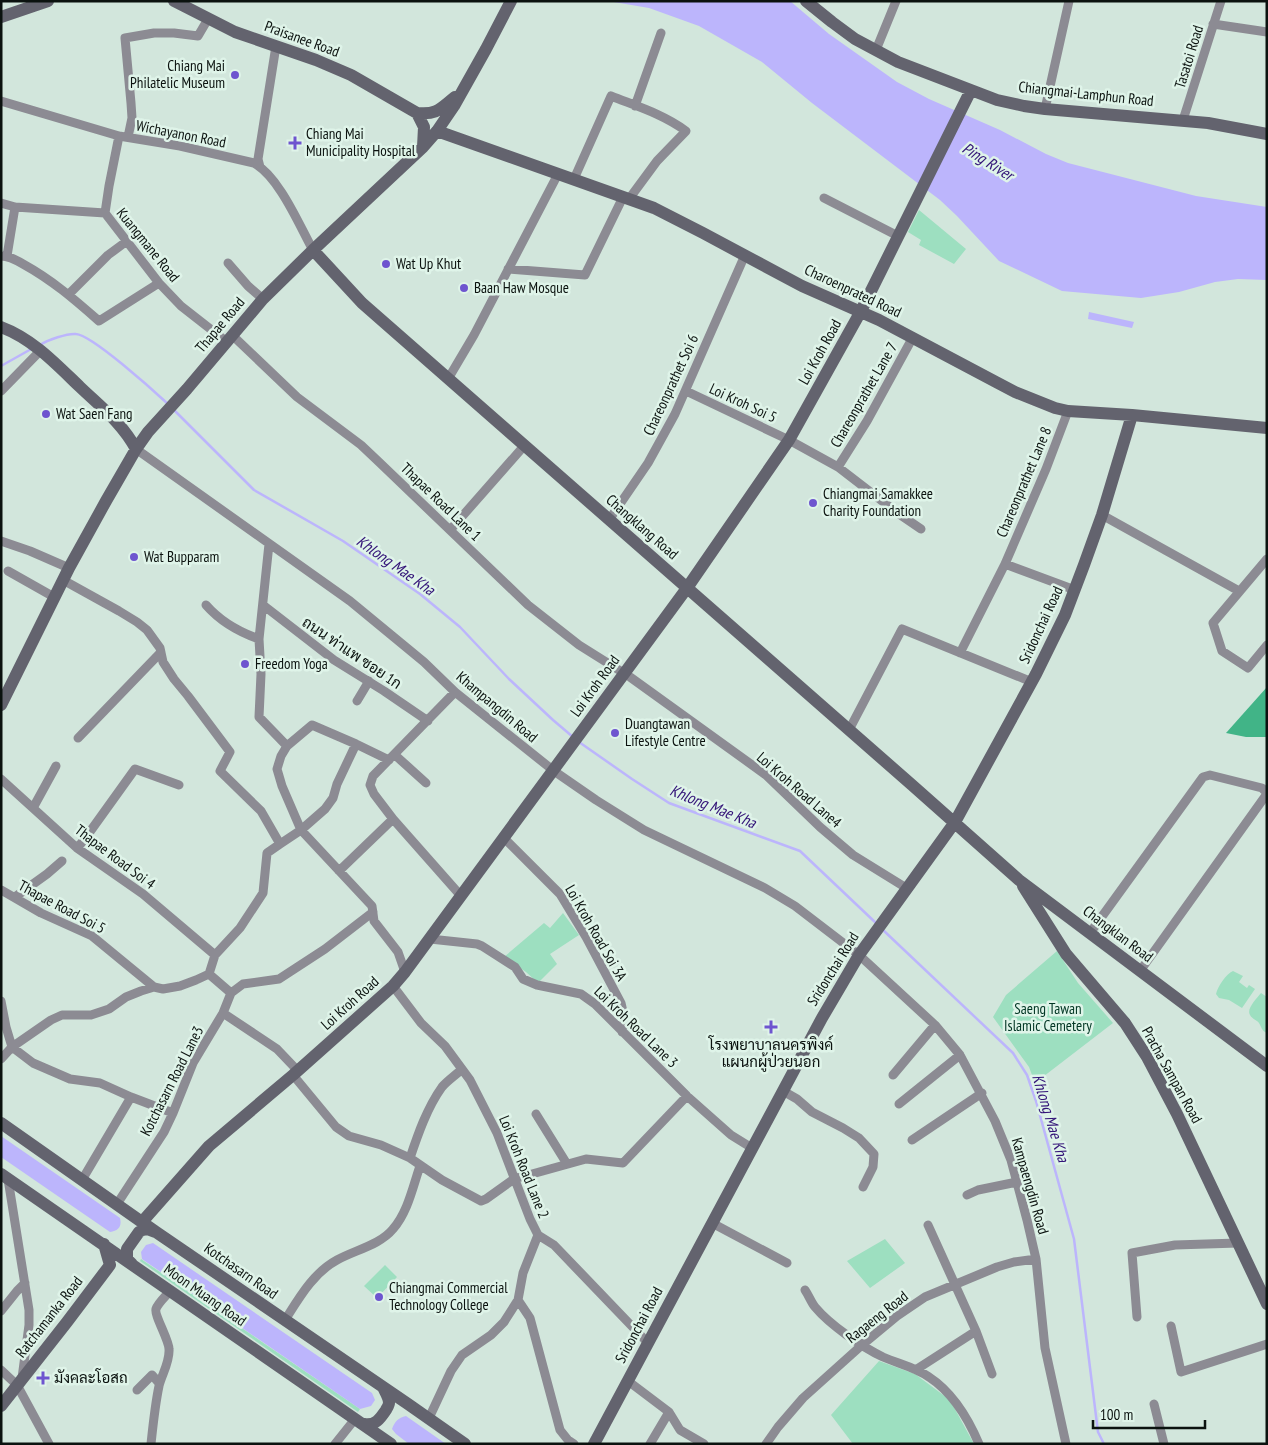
<svg xmlns="http://www.w3.org/2000/svg" width="1268" height="1445" font-family="'PT Sans Narrow',Sarabun,sans-serif">
  <style>
    .green { fill: #9ddfc0 }
    .forest { fill: #41b487 }
    .water { fill: #bcb5fc }
    .lines { fill: none; stroke-linecap: round; stroke-linejoin: round }
    .stream { stroke: #bcb5fc; stroke-width: 2.5 }
    .street { stroke: #8c8b93; stroke-width: 9 }
    .secondary { stroke: #63636e; stroke-width: 12 }
    .poi-dot { fill: #6e55cf; stroke: #dff4e9; stroke-width: 2 }
    .labels { text-anchor: middle; stroke-width: 5; stroke-linejoin: round; paint-order: stroke }
    .street-label { font-size: 15px; fill: #0b120f; stroke: #dff4e9 }
    .poi-label { font-size: 15px; fill: #0b120f; stroke: #dff4e9; text-anchor: start }
    .park-label { font-size: 15px; fill: #013523; stroke: #dff4e9 }
    .water-label { font-size: 16px; font-style: italic; fill: #331478; stroke: #dff4e9 }
  </style>
  <rect width="100%" height="100%" fill="#d2e6dc"/>
  <path class="green" d="M919 210 966 249 954 264 919 245 921 240 908 232Z
    M563 913 579 935 550 954 557 964 538 983 526 972 504 957 544 923 550 928Z
    M1057 951 1078 983 1113 1023 1035 1083 1029 1067 993 1017 1006 995Z
    M1233 971 1243 976 1239 982 1247 988 1249 985 1255 989 1242 1008 1229 1000 1219 998 1216 994C1218 986 1226 974 1233 971Z
    M1261 993 1267 997V1033C1261 1030 1262 1028 1259 1023 1257 1020 1252 1019 1250 1015 1246 1009 1257 998 1261 993Z
    M885 1239 905 1263 870 1288 847 1261Z
    M141 1259 360 1409 358 1412 140 1261Z
    M385 1265 397 1277 377 1298 364 1286Z
    M879 1361 915 1374 950 1400 974 1444H853L831 1415Z"/>
  <path class="forest" d="M1267 687V737H1246L1226 733Z"/>
  <path class="water" d="M608 1H790L829 34 897 82 929 99 1000 130 1046 154 1068 163 1196 196 1267 207V280L1238 279 1215 282 1179 292 1141 298 1062 291 999 261 957 216 940 200 812 103 762 62 699 26 649 8Z
    M1089 312 1134 322 1132 328 1088 319Z
    M1 1136 120 1218C122 1226 119 1231 110 1232L1 1157Z
    M153 1243 372 1393 375 1400 371 1406 360 1409 142 1259 141 1252 146 1245Z
    M406 1416 446 1444H409L396 1434 392 1429C395 1421 398 1418 406 1416Z"/>
  <g class="lines">
    <path class="stream" d="M40 345C47 340 68 333 76 334 92 335 154 391 168 404
      M1 366 33 348
      M173 409 254 490 343 541 420 594 460 627 509 679 553 720 573 737
      M579 742 632 779 669 803 800 851 877 924
      M883 930 1013 1053 1027 1075 1036 1101 1074 1239 1098 1432 1104 1444"/>
    <path class="street" d="M1213 24 1267 32
      M876 50 896 1
      M1 101 119 136 180 146 254 163C280 178 299 225 313 250
      M635 106 661 33
      M1045 109 1069 1
      M1183 120 1221 1
      M128 137 132 118 131 103 125 38 154 33H174L198 36 208 19
      M260 167 258 159 276 46
      M574 179 611 96C636 106 663 114 686 131L657 161 629 199
      M824 198 898 236
      M1 203 15 207 105 213 159 283 181 306 227 342
      M105 213 109 186 119 136
      M1 256C9 256 16 260 23 264 52 280 74 299 99 321L159 283
      M7 256 15 207
      M228 263 248 286 263 299
      M508 269 585 275 623 197
      M69 294 108 255 127 241
      M232 335 297 397 361 445 380 463 528 605 579 645 630 677 766 775 820 827 853 855 908 889
      M448 379 474 335 558 174
      M1 391 41 350
      M686 391 789 440 838 467 899 514 921 529
      M136 449 350 601 424 662 455 692 554 771 596 800 644 830 765 888 795 906 859 955 935 1025 960 1055 995 1121 1011 1160 1027 1220 1036 1259 1045 1348 1066 1444
      M838 467 867 421 913 337
      M1102 515 1239 591
      M609 520 648 463 675 414 745 255
      M451 529 524 446
      M1 541 30 551 69 568
      M269 544 259 639 261 674 259 717 287 746
      M1267 559 1213 623 1222 651 1248 668 1267 645
      M1005 564 1075 590
      M8 571 54 597
      M63 580 119 611 137 622 147 630 160 648 163 662 174 679 188 696 230 752 220 771 261 811 280 844 267 853 263 893 240 928 215 955 209 974
      M206 605C220 621 239 632 259 639
      M263 605 334 660 384 691 428 721
      M960 653 1005 564 1046 469 1068 411
      M455 692 373 776 370 785 374 794 393 819 461 896
      M357 701 369 681
      M849 730 902 629 1032 682
      M78 738 161 652
      M395 755 426 783
      M389 760 356 744 312 725 287 746 281 756 277 769 282 786 301 830 372 906 374 921 398 952 405 972
      M1 779 77 848 143 894 215 955
      M33 808 56 766
      M504 838 560 894 586 937 621 1003 624 1016 622 1032
      M280 844 301 830 325 809 333 798 337 784 356 744
      M77 848 84 840 135 769 179 785
      M339 871 393 819
      M1 890 41 913 92 936 154 987
      M15 897 47 874 62 861
      M1090 933 1203 777 1210 775 1262 788 1265 791 1266 795 1140 971
      M430 939 477 944 482 946 515 967 523 979 537 985 581 994 595 1004 687 1096 731 1135 752 1148
      M393 986 421 1023 445 1046 470 1080 497 1133 530 1219 538 1235 554 1245 648 1343
      M231 993 243 984 279 979 325 949 373 912
      M1 1001 6 1027 12 1047 33 1063 70 1079 100 1083 131 1097 173 1113
      M223 1013 277 1049 298 1071
      M1 1059 12 1047 51 1020 62 1015H91L109 1009 126 997 141 991 154 987 163 989 180 986 196 980 209 974
      M293 1075 336 1127 349 1136 381 1145 410 1158 442 1180 481 1201 486 1199 514 1179 586 1159 623 1163 687 1096
      M893 1075 935 1025
      M783 1091 797 1099 812 1112 843 1128 859 1138 874 1154 873 1167 863 1187
      M899 1104 960 1055
      M536 1114 567 1164
      M912 1140 982 1093
      M410 1158C418 1134 427 1108 442 1087 448 1080 456 1075 462 1069
      M8 1179 29 1310V1325L22 1378
      M82 1180 131 1097
      M967 1195 978 1190 1017 1182
      M117 1204 164 1132 173 1113 193 1063 223 1013 231 993 209 974
      M712 1223 787 1263
      M805 1290C809 1296 811 1302 815 1307 830 1325 862 1347 883 1357 899 1364 915 1367 929 1377 952 1392 968 1418 979 1444
      M518 1300 530 1318 560 1430 568 1440 574 1444
      M1 1311 17 1291 25 1283
      M1137 1317 1132 1253 1175 1245 1238 1243
      M285 1320C299 1298 313 1273 337 1260 355 1250 380 1245 393 1229 408 1212 413 1186 420 1166
      M1171 1326 1181 1372 1267 1344
      M976 1331 992 1374
      M917 1369 976 1331 928 1225
      M1 1370 17 1385 49 1444
      M628 1381 669 1412 680 1430 704 1444
      M137 1390 152 1375 159 1383
      M1154 1404 1164 1444
      M429 1418 451 1371 462 1355 491 1335 504 1322 518 1300 523 1273 538 1235
      M151 1444C153 1425 155 1405 159 1386 162 1374 170 1362 169 1349 169 1340 154 1315 156 1309 158 1303 166 1296 170 1291
      M335 1444 355 1419
      M650 1444 669 1412
      M766 1444 778 1427 803 1398 862 1345 897 1316 925 1297 997 1267 1014 1262 1036 1259"/>
    <path class="secondary" d="M174 1 235 32 316 60 351 75 417 113C437 115 440 109 455 97
      M806 1 832 22 855 39 898 62 997 100 1024 106 1045 109 1208 123 1267 134
      M1 17 48 1
      M417 113 424 127 423 147
      M437 131 654 208 703 233 802 286 879 320 996 382 1015 392 1055 408 1068 411 1132 415 1267 428
      M313 250 362 303 912 785 1019 880 1267 1066
      M1 327C33 339 56 364 80 387 101 407 122 423 136 449
      M1 705 69 568 106 501 136 449 148 432 187 389 263 299 313 250 423 147 437 131 454 106 486 49 511 1
      M1023 886 1066 954 1125 1023 1147 1057 1177 1114 1267 1304
      M1 1123 156 1232 408 1404 465 1444
      M1 1174 391 1444
      M142 1222 209 1146 293 1075 393 986 405 972 687 588 789 440 861 311 971 90
      M132 1264 127 1259V1249L139 1232 142 1230 147 1229 155 1232
      M1 1406 67 1322 110 1265 104 1244
      M364 1424C375 1426 380 1419 386 1410 387 1408 389 1405 389 1403 389 1397 385 1392 383 1387
      M594 1444 822 1018 859 955 955 822 1036 674 1065 615 1084 565 1102 515 1132 415"/>
  </g>
  <g class="poi-dot">
    <circle cx="235" cy="75" r="5"/>
    <path d="M292.5 135.5h5v5h5v5h-5v5h-5v-5h-5v-5h5z"/>
    <circle cx="386" cy="264" r="5"/>
    <circle cx="464" cy="288" r="5"/>
    <circle cx="46" cy="414" r="5"/>
    <circle cx="813" cy="503" r="5"/>
    <circle cx="134" cy="557" r="5"/>
    <circle cx="245" cy="664" r="5"/>
    <circle cx="615" cy="733" r="5"/>
    <path d="M768.5 1019.5h5v5h5v5h-5v5h-5v-5h-5v-5h5z"/>
    <circle cx="379" cy="1297" r="5"/>
    <path d="M40.5 1370.5h5v5h5v5h-5v5h-5v-5h-5v-5h5z"/>
  </g>
  <g class="labels">
    <g class="street-label">
      <text transform="translate(302 39) rotate(20)" y="5">Praisanee Road</text>
      <text transform="translate(1189 57) rotate(-73)" y="5">Tasatoi Road</text>
      <text transform="translate(1086 94) rotate(6)" y="5">Chiangmai-Lamphun Road</text>
      <text transform="translate(181 134) rotate(11)" y="5">Wichayanon Road</text>
      <text transform="translate(148 245) rotate(51)" y="5">Kuangmane Road</text>
      <text transform="translate(853 291) rotate(25)" y="5">Charoenprated Road</text>
      <text transform="translate(220 325) rotate(-50)" y="5">Thapae Road</text>
      <text transform="translate(820 352) rotate(-61)" y="5">Loi Kroh Road</text>
      <text transform="translate(671 385) rotate(-65)" y="5">Chareonprathet Soi 6</text>
      <text transform="translate(864 395) rotate(-60)" y="5">Chareonprathet Lane 7</text>
      <text transform="translate(743 403) rotate(25)" y="5">Loi Kroh Soi 5</text>
      <text transform="translate(1024 482) rotate(-67)" y="5">Chareonprathet Lane 8</text>
      <text transform="translate(441 502) rotate(44)" y="5">Thapae Road Lane 1</text>
      <text transform="translate(642 527) rotate(41)" y="5">Changklang Road</text>
      <text transform="translate(1041 625) rotate(-65)" y="5">Sridonchai Road</text>
      <text transform="translate(352 653) rotate(34)" y="5">ถนน ท่าแพ ซอย 1ก</text>
      <text transform="translate(595 686) rotate(-54)" y="5">Loi Kroh Road</text>
      <text transform="translate(497 707) rotate(40)" y="5">Khampangdin Road</text>
      <text transform="translate(799 790) rotate(41)" y="5">Loi Kroh Road Lane4</text>
      <text transform="translate(115 857) rotate(37)" y="5">Thapae Road Soi 4</text>
      <text transform="translate(62 907) rotate(28)" y="5">Thapae Road Soi 5</text>
      <text transform="translate(596 933) rotate(60)" y="5">Loi Kroh Road Soi 3A</text>
      <text transform="translate(1118 934) rotate(37)" y="5">Changklan Road</text>
      <text transform="translate(833 969) rotate(-58)" y="5">Sridonchai Road</text>
      <text transform="translate(350 1003) rotate(-42)" y="5">Loi Kroh Road</text>
      <text transform="translate(636 1027) rotate(44)" y="5">Loi Kroh Road Lane 3</text>
      <text transform="translate(1172 1075) rotate(61)" y="5">Pracha Sampan Road</text>
      <text transform="translate(172 1081) rotate(-63)" y="5">Kotchasarn Road Lane3</text>
      <text transform="translate(524 1167) rotate(68)" y="5">Loi Kroh Road Lane 2</text>
      <text transform="translate(1030 1186) rotate(74)" y="5">Kampaengdin Road</text>
      <text transform="translate(241 1271) rotate(35)" y="5">Kotchasarn Road</text>
      <text transform="translate(205 1295) rotate(35)" y="5">Moon Muang Road</text>
      <text transform="translate(49 1317) rotate(-52)" y="5">Ratchamanka Road</text>
      <text transform="translate(877 1317) rotate(-38)" y="5">Ragaeng Road</text>
      <text transform="translate(639 1325) rotate(-62)" y="5">Sridonchai Road</text>
    </g>
    <g class="poi-label">
      <text x="225" y="71" text-anchor="end">Chiang Mai<tspan x="225" dy="17">Philatelic Museum</tspan></text>
      <text x="306" y="139">Chiang Mai<tspan x="306" dy="17">Municipality Hospital</tspan></text>
      <text x="396" y="269">Wat Up Khut</text>
      <text x="474" y="293">Baan Haw Mosque</text>
      <text x="56" y="419">Wat Saen Fang</text>
      <text x="823" y="499">Chiangmai Samakkee<tspan x="823" dy="17">Charity Foundation</tspan></text>
      <text x="144" y="562">Wat Bupparam</text>
      <text x="255" y="669">Freedom Yoga</text>
      <text x="625" y="729">Duangtawan<tspan x="625" dy="17">Lifestyle Centre</tspan></text>
      <text x="771" y="1050" text-anchor="middle">โรงพยาบาลนครพิงค์<tspan x="771" dy="17">แผนกผู้ป่วยนอก</tspan></text>
      <text x="389" y="1293">Chiangmai Commercial<tspan x="389" dy="17">Technology College</tspan></text>
      <text x="54" y="1383">มังคละโอสถ</text>
    </g>
    <g class="park-label">
      <text x="1048" y="1014">Saeng Tawan<tspan x="1048" dy="17">Islamic Cemetery</tspan></text>
    </g>
    <g class="water-label">
      <text transform="translate(988 161) rotate(32)" y="6">Ping River</text>
      <text transform="translate(396 565) rotate(35)" y="6">Khlong Mae Kha</text>
      <text transform="translate(713 806) rotate(22)" y="6">Khlong Mae Kha</text>
      <text transform="translate(1051 1118) rotate(73)" y="6">Khlong Mae Kha</text>
    </g>
  </g>
  <rect width="1268" height="1445" fill="none" stroke="#0b120f" stroke-width="5"/>
  <path d="M1093 1420v8h112v-8" fill="none" stroke="#0b120f" stroke-width="2.5"/>
  <text x="1100" y="1420" font-size="15" fill="#0b120f" stroke="#dff4e9" stroke-width="4" paint-order="stroke">100 m</text>
</svg>
